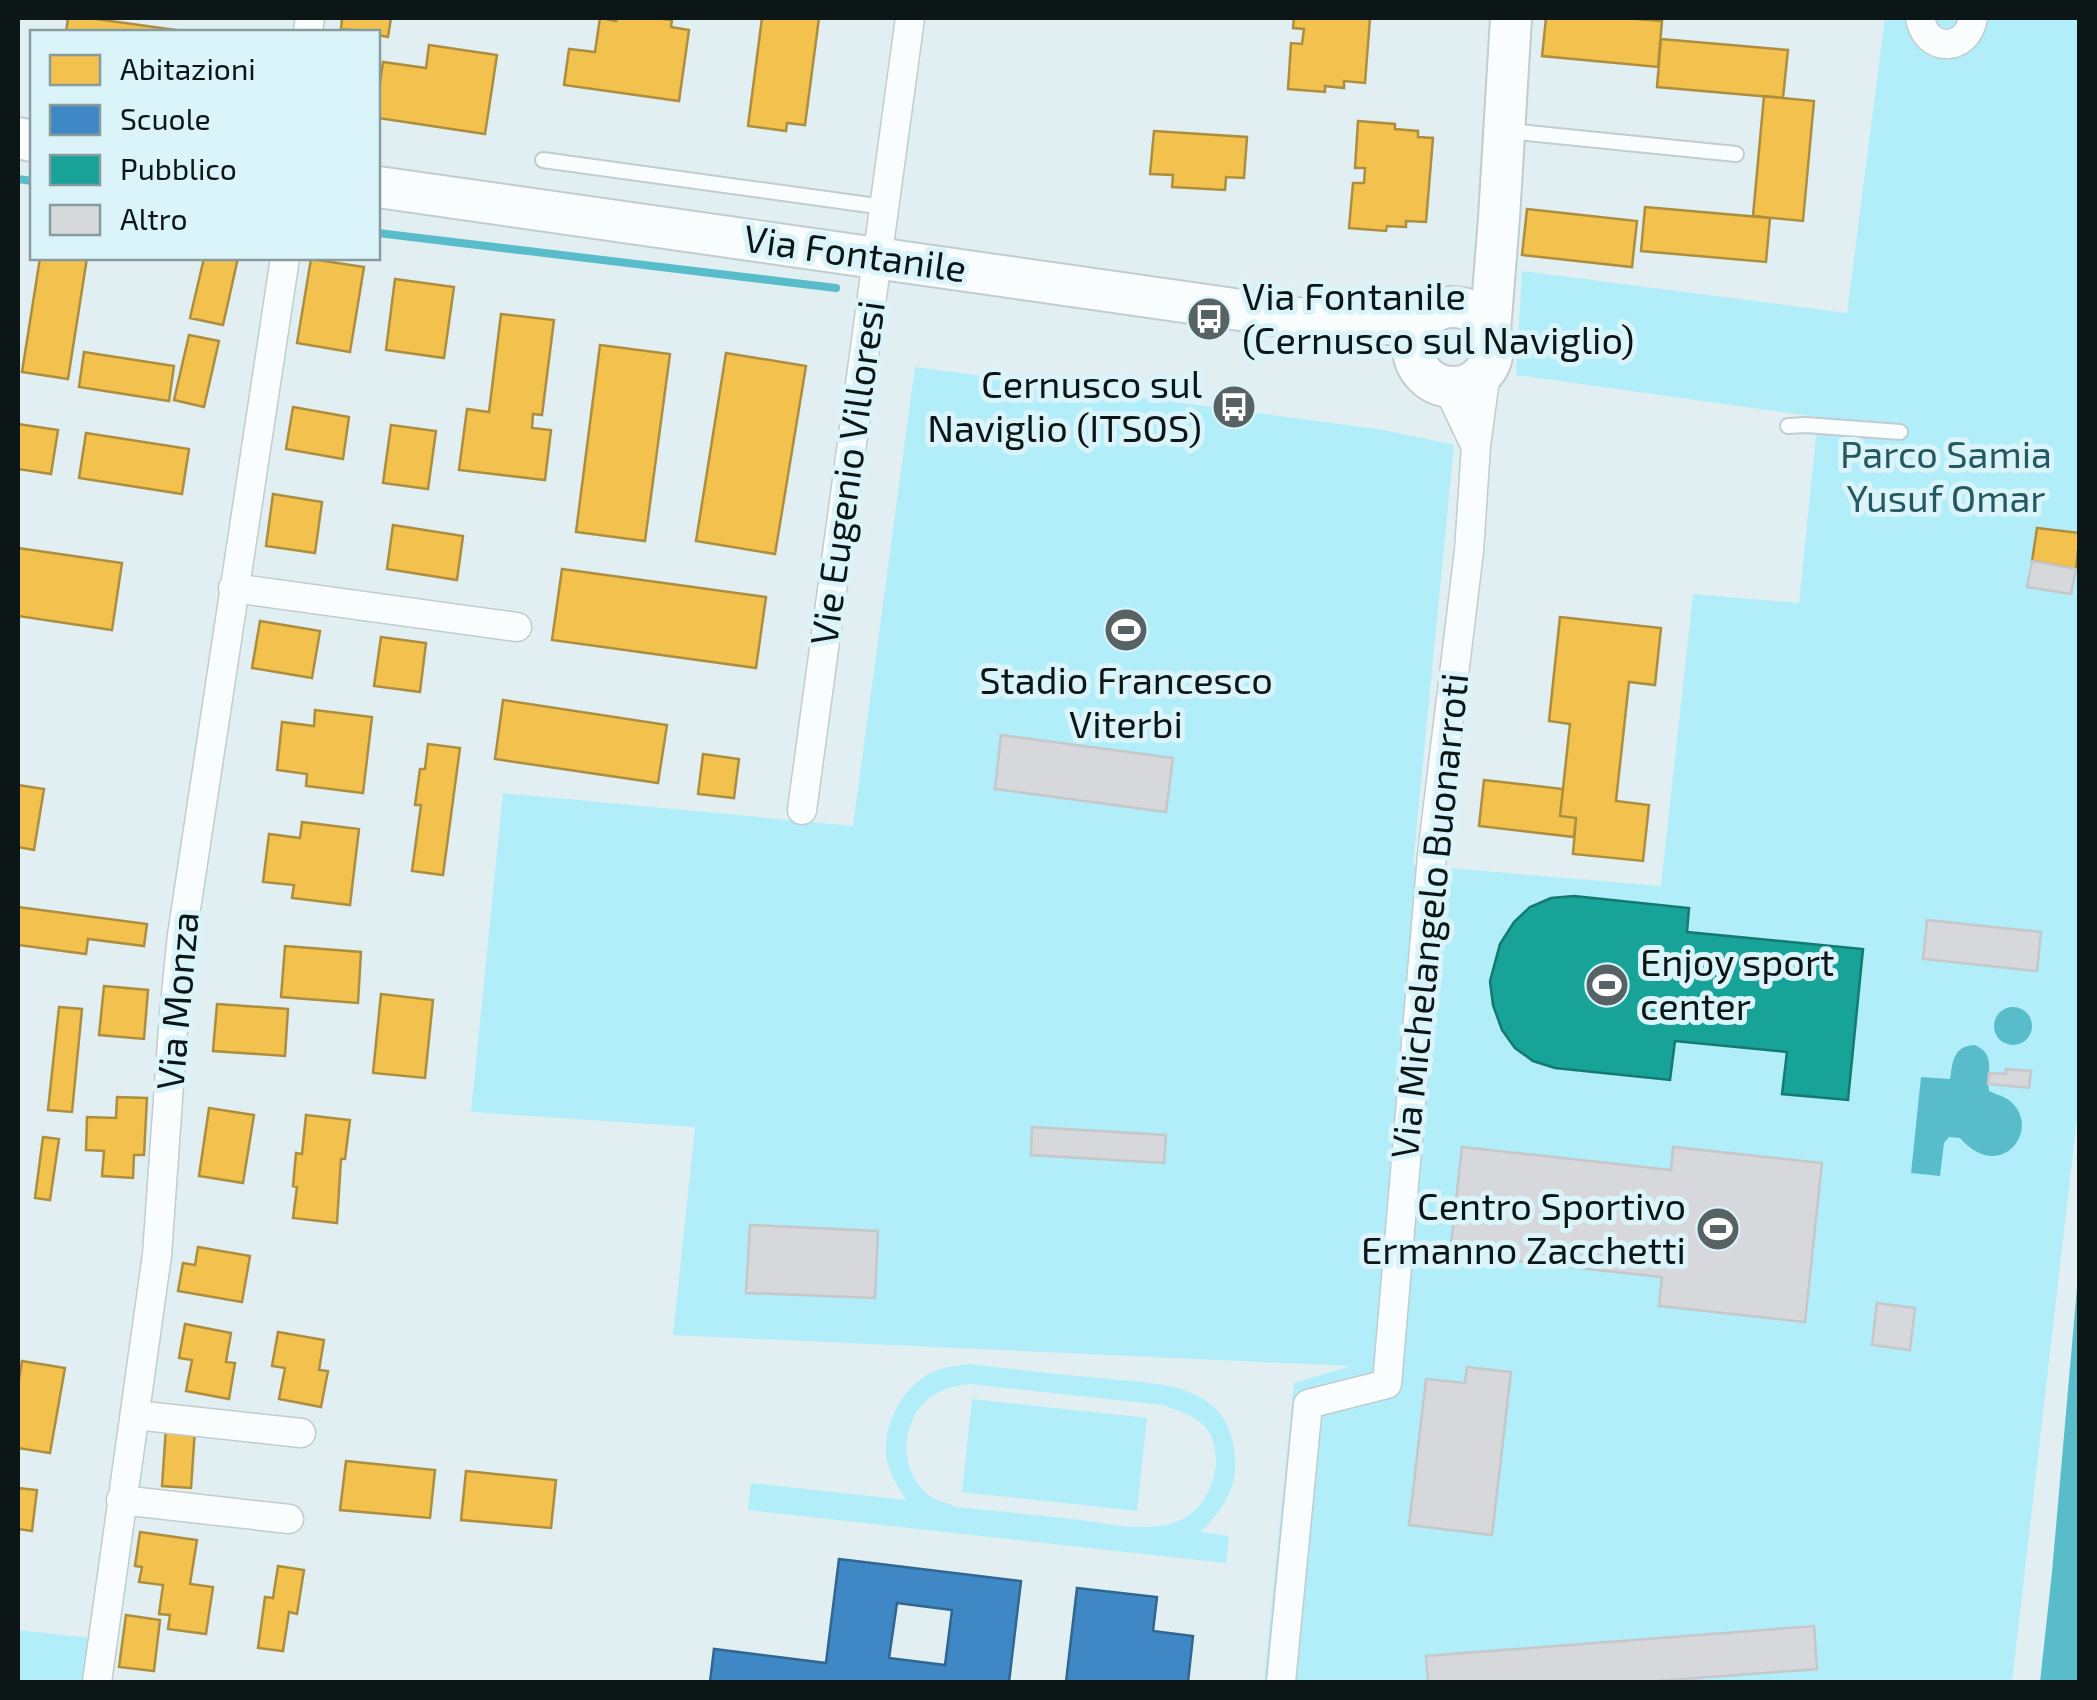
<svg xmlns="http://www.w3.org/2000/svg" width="2097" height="1700" font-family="'Exo 2',sans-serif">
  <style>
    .green { fill: #b1eef9; fill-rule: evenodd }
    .water { fill: #58bccb }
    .homes { fill: #f2c14e; stroke: #ad8e3e; stroke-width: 2.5 }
    .schools { fill: #3f88c5; stroke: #306691; stroke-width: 2.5; fill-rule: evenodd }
    .public { fill: #17a398; stroke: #147971; stroke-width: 2.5 }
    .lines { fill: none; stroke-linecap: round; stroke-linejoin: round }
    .stream { stroke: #58bccb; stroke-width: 8 }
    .building { fill: #d6d8db; stroke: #c5c7ca; stroke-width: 2.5 }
    .lane-casing { stroke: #c1ccce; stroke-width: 18 }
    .street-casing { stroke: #c1ccce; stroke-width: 31 }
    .secondary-casing { stroke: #c1ccce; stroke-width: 44 }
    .lane { stroke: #fafdfd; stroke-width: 14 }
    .street { stroke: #fafdfd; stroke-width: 28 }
    .secondary { stroke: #fafdfd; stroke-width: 40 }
    .labels { text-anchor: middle; stroke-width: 10; stroke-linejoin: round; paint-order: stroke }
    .street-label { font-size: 38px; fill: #0c1617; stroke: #daf4f9 }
    .poi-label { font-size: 38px; fill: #0c1617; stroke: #daf4f9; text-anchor: start }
    .park-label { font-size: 38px; fill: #255962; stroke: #daf4f9 }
  </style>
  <rect width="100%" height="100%" fill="#e1eff2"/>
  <path class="green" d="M1885 18H2079L2080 1092 2012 1682H1264L1294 1383 1351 1366 673 1335 695 1127 471 1112 503 793 853 826 915 367 1384 430 1454 445 1413 865 1661 886 1693 594 1799 603 1818 417 1516 375 1522 271 1847 313Z
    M968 1364C1012 1369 1055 1374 1099 1378 1133 1382 1175 1381 1205 1400 1226 1414 1233 1434 1235 1459 1238 1487 1220 1514 1200 1532L1229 1536 1226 1563 748 1510 751 1483 907 1500C897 1487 887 1470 886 1452 884 1420 907 1381 937 1370 947 1367 958 1366 968 1364ZM969 1384 1163 1405C1194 1416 1215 1422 1216 1460 1216 1472 1212 1486 1206 1496 1180 1543 1115 1524 1072 1519 1034 1515 996 1511 957 1507 950 1504 941 1502 935 1499 900 1480 898 1427 925 1402 938 1389 952 1387 969 1384Z
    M972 1399 1147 1418 1137 1511 962 1492Z
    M18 1630 90 1638 85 1682H18Z"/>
  <path class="water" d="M1994 1026a19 19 0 1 1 38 0a19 19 0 1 1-38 0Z
    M1975 1045C1997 1055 1986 1072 1989 1091 1995 1094 2004 1096 2010 1101 2043 1128 2001 1185 1960 1138L1949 1137 1944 1143 1940 1176 1911 1173 1921 1077 1950 1079C1953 1061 1953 1046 1975 1045Z
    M2079 1265V1682H2040L2052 1572Z"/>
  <path class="homes" d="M68 18H89L190 32H66Z
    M342 18H391L388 37 378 35V32L341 29Z
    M600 18 616 21V18H654L672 20 671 27 689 30 679 101 564 85 569 49 595 52Z
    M762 18H819L805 125 787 123 786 131 748 126Z
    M1294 18H1370L1365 83 1344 81V88L1325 86V92L1288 89 1291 43 1302 44 1304 29 1293 28Z
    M1546 18H1624L1662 21 1658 67 1542 56Z
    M1661 39 1788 50 1783 98 1657 87Z
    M429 45 497 55 485 134 378 118V97L383 62 426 68Z
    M1764 96 1814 101 1803 221 1753 216Z
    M1358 121 1395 124V129L1418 131V137L1433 138 1426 222 1406 221V227L1387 226 1386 231 1349 228 1353 183H1364L1365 168H1355Z
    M1154 131 1247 137 1244 178 1226 177 1225 190 1172 187 1173 175 1150 174Z
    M1645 207 1770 218 1766 262 1641 251Z
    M1527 209 1637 221 1632 267 1522 255Z
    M40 258H87L68 379 22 372Z
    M204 258H238L223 325 190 318Z
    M311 259 364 267 350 352 297 343Z
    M395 279 454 287 444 358 386 350Z
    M501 314 554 320 542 415 533 414 532 428 551 430 545 480 459 470 467 409 489 412Z
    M189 335 219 341 204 407 174 400Z
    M600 345 670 354 645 541 576 532Z
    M84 352 174 366 169 401 79 387Z
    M726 353 806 366 775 554 696 541Z
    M293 407 349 417 343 459 286 449Z
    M18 424 58 430 51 474 18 469Z
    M391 425 436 431 428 489 383 483Z
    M86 433 189 449 182 494 79 478Z
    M273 494 322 502 315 553 266 546Z
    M393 525 463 536 457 580 387 569Z
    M2037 528 2080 533 2076 569 2032 561Z
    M18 548 122 563 112 630 18 616Z
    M562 569 766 597 756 668 552 640Z
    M1560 617 1661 628 1655 685 1629 682 1616 801 1649 805 1643 861 1573 854 1576 818 1560 816 1570 724 1549 721Z
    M260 621 320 631 312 678 252 668Z
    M381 637 426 643 420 692 374 686Z
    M503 700 667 725 658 783 495 759Z
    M315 710 372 717 363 793 306 786 307 774 277 770 282 722 314 726Z
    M428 744 460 748 443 875 412 871 421 805H415L420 769H425Z
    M703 754 739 759 734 798 698 794Z
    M1484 780 1563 789 1560 816 1576 818 1574 837 1479 826Z
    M18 785 44 789 34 850 18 847Z
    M302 822 359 829 350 905 292 898 294 885 263 882 269 834 300 838Z
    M18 907 147 924 144 946 88 939 86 954 18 945Z
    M285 946 361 952 358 1003 281 997Z
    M104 986 148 990 144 1039 99 1035Z
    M381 994 433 1000 425 1078 373 1073Z
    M217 1004 288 1009 285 1056 213 1051Z
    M59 1007 82 1009 72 1112 48 1110Z
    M117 1097 147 1098 144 1155H134L133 1178 102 1176 104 1151 86 1150 87 1117 116 1118Z
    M209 1108 254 1115 243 1183 199 1176Z
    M306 1115 350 1120 345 1159H341L337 1223 293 1218 297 1187 293 1186 296 1153 302 1154Z
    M43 1137 59 1139 50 1200 35 1198Z
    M198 1247 250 1256 242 1302 178 1291 183 1263 195 1265Z
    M185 1324 231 1333 226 1362 235 1363 229 1399 186 1391 192 1360 179 1358Z
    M278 1332 324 1340 319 1370 328 1371 321 1407 279 1399 285 1368 272 1366Z
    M22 1361 65 1368 50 1453 18 1448V1386Z
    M166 1427 195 1429 191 1488 162 1486Z
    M346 1461 435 1470 430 1518 340 1510Z
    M466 1471 556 1480 551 1528 461 1520Z
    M18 1488 37 1490 32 1531 18 1529Z
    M140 1532 197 1540 190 1584 213 1587 206 1634 168 1629 170 1615 159 1614 163 1585 139 1582 142 1567 135 1566Z
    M278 1566 304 1570 297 1614 289 1612 283 1651 258 1648 265 1597 273 1598Z
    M126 1615 160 1620 154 1671 119 1667Z"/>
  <path class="schools" d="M839 1559 1021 1581 1009 1682H710L714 1649 826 1663ZM897 1603 952 1610 945 1665 889 1658Z
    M1077 1588 1157 1597 1153 1631 1193 1636 1188 1682H1066Z"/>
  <path class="public" d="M1574 896 1689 908 1687 932 1863 949 1848 1100 1782 1094 1787 1052 1675 1041 1670 1080 1555 1068 1533 1061 1515 1048 1502 1030 1493 1005 1490 981 1500 944 1514 922 1530 907 1551 898Z"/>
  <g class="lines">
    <path class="stream" d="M18 179 32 181
      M378 233 836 288"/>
  </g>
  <path class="building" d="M2032 561 2076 569 2071 594 2027 587Z
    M1001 735 1173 758 1166 812 995 789Z
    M1927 920 2041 932 2037 971 1923 959Z
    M2006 1069 2031 1071 2029 1088 1988 1084 1989 1073 2006 1074Z
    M1032 1127 1166 1135 1164 1163 1031 1155Z
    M1462 1147 1671 1170 1673 1147 1822 1163 1805 1322 1659 1306 1662 1277 1450 1254Z
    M750 1225 878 1231 875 1298 746 1293Z
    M1877 1303 1915 1308 1910 1350 1872 1345Z
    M1467 1367 1511 1372 1492 1535 1409 1525 1426 1379 1465 1383Z
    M1814 1626 1817 1669 1644 1682H1428L1426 1656Z"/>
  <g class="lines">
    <defs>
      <path id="lane" d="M1508 131 1736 154
        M543 160 884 207
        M1788 426 1806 425 1900 432"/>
      <path id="street" d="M1920 18C1926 53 1967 53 1973 18
        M308 32 310 18
        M1448 388 1475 445
        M233 588 517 627
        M802 810 910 18
        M135 1415 301 1433
        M121 1500 289 1519
        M97 1682 157 1255 174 1014 182 935 285 258
        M1281 1682 1308 1404 1387 1384 1432 855 1469 551 1476 446 1486 371"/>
      <path id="secondary" d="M18 138 32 141
        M378 187 1332 323 1374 325 1422 321
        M1413 347a40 40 0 1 1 80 0a40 40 0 1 1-80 0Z
        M1490 331 1499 218 1511 18"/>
    </defs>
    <use href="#lane" class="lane-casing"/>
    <use href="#street" class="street-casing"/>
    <use href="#secondary" class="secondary-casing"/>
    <use href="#lane" class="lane"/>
    <use href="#street" class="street"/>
    <use href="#secondary" class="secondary"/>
  </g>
  <defs>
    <symbol id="bus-disc" viewBox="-11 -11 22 22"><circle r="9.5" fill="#576264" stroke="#daf4f9"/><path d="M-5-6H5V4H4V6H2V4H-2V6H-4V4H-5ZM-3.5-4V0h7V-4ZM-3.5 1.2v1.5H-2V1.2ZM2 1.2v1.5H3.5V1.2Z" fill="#fff"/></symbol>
    <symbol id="stadium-disc" viewBox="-11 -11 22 22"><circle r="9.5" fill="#576264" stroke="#daf4f9"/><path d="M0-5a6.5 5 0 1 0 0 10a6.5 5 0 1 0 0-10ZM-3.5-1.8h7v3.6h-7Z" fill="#fff"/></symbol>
  </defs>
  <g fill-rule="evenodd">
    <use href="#bus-disc" x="1184" y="294" width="50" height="50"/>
    <use href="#bus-disc" x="1209" y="382" width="50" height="50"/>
    <use href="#stadium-disc" x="1101" y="605" width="50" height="50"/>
    <use href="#stadium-disc" x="1582" y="960" width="50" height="50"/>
    <use href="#stadium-disc" x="1693" y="1204" width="50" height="50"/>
  </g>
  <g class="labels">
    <g class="street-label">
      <text transform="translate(855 254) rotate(8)" y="13">Via Fontanile</text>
      <text transform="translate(848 473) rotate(-82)" y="13">Vie Eugenio Villoresi</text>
      <text transform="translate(1430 916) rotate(-84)" y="13">Via Michelangelo Buonarroti</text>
      <text transform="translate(178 1001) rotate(-85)" y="13">Via Monza</text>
    </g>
    <g class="poi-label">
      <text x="1242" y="310">Via Fontanile<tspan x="1242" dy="44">(Cernusco sul Naviglio)</tspan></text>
      <text x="1202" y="398" text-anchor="end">Cernusco sul<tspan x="1202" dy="44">Naviglio (ITSOS)</tspan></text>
      <text x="1126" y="694" text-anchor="middle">Stadio Francesco<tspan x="1126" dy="44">Viterbi</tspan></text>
      <text x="1640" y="976">Enjoy sport<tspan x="1640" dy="44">center</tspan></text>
      <text x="1686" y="1220" text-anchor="end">Centro Sportivo<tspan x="1686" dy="44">Ermanno Zacchetti</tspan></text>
    </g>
    <g class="park-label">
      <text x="1946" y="468">Parco Samia<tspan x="1946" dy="44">Yusuf Omar</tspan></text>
    </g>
  </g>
  <rect width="2097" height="1700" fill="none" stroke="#0c1617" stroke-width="40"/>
  <rect x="30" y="30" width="350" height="230" fill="#daf4f9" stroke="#889b9f" stroke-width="2.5"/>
  <rect x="50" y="55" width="50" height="30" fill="#f2c14e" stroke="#889b9f" stroke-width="2.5"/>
  <text x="120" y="80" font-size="30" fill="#0c1617">Abitazioni</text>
  <rect x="50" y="105" width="50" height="30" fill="#3f88c5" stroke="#889b9f" stroke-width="2.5"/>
  <text x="120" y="130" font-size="30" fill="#0c1617">Scuole</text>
  <rect x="50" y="155" width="50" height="30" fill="#17a398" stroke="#889b9f" stroke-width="2.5"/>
  <text x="120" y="180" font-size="30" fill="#0c1617">Pubblico</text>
  <rect x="50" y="205" width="50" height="30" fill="#d6d8db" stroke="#889b9f" stroke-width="2.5"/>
  <text x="120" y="230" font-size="30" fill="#0c1617">Altro</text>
</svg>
